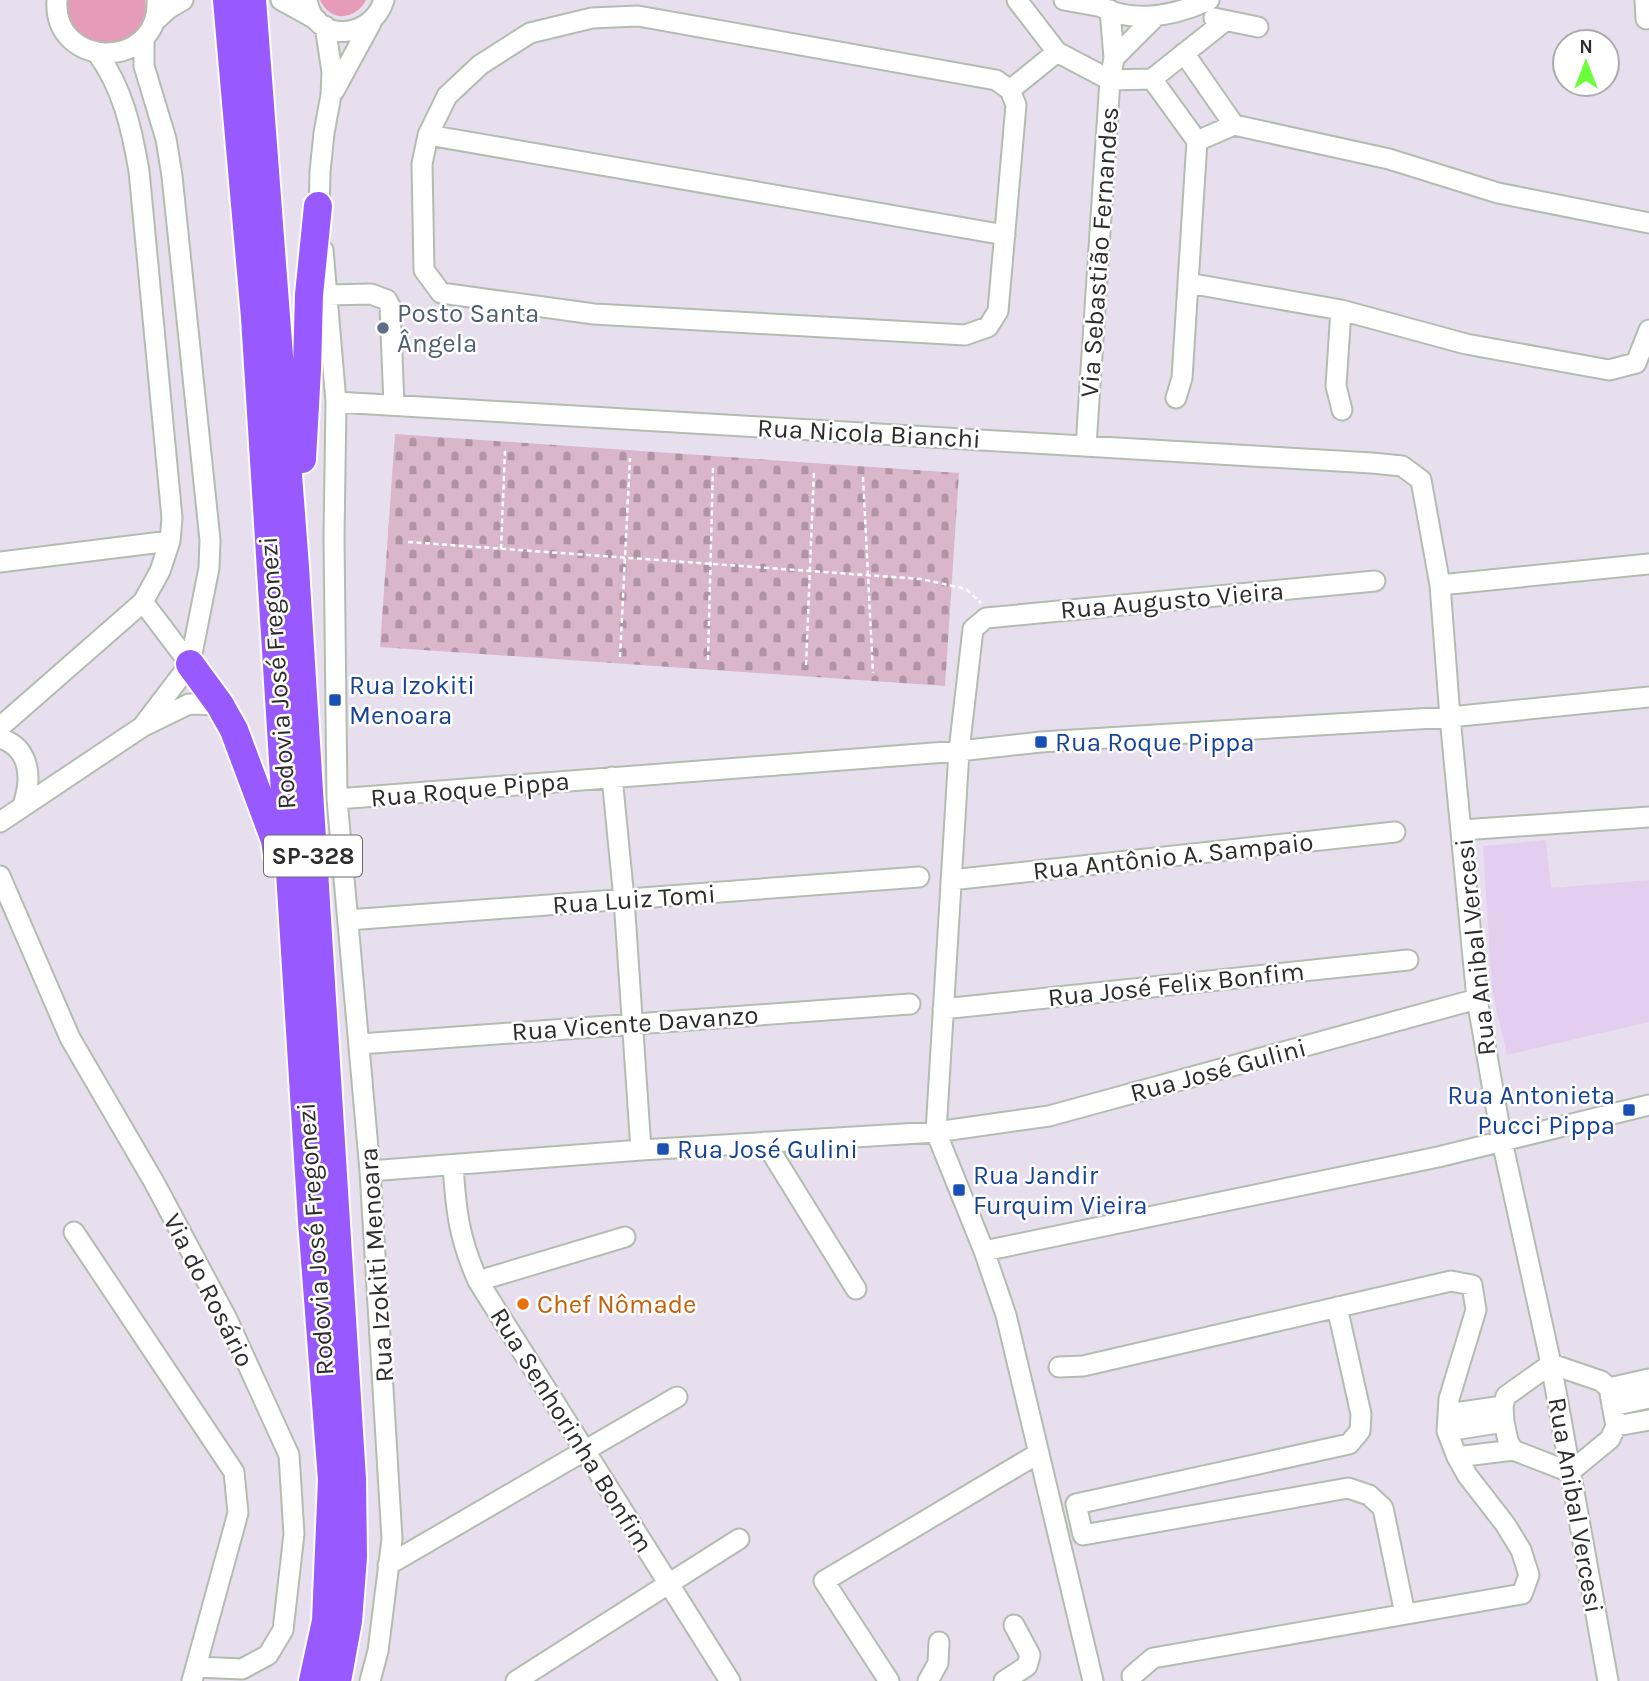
<svg xmlns="http://www.w3.org/2000/svg" width="1649" height="1681" font-family="Karla,sans-serif">
  <style>
    .education { fill: #e3cef0 }
    .grass { fill: #e69bb8 }
    .cemetery { fill: url(#cemetery-stones) }
    .lines { fill: none; stroke-linecap: round; stroke-linejoin: round }
    .minor-casing { stroke: #b2bdaf; stroke-width: 23 }
    .highway-casing { stroke: #fff; stroke-width: 32 }
    .path { stroke: #fff; stroke-width: 2.5; stroke-dasharray: 5 3.5; stroke-linecap: butt }
    .minor { stroke: #fff; stroke-width: 19 }
    .highway { stroke: #9859ff; stroke-width: 28 }
    .service-dot { fill: #5c6f8a; stroke: #fff; stroke-width: 2.5 }
    .transit-dot { fill: #1a4fb4; stroke: #fff; stroke-width: 2.5 }
    .food-dot { fill: #e8710a; stroke: #fff; stroke-width: 2.5 }
    .labels { text-anchor: middle; stroke-width: 5; stroke-linejoin: round; paint-order: stroke }
    .shield { fill: #fff; stroke: #6c6c6c; stroke-width: 2 }
    .shield-label { font-size: 24px; font-weight: bold; fill: #2d2d2d }
    .street-label { font-size: 26px; fill: #2d2d2d; stroke: #fff }
    .service-label { font-size: 26px; fill: #4e5e75; stroke: #fff; text-anchor: start }
    .transit-label { font-size: 26px; fill: #164399; stroke: #fff; text-anchor: start }
    .food-label { font-size: 26px; fill: #c56008; stroke: #fff; text-anchor: start }
  </style>
  <defs>
    <pattern id="cemetery-stones" width="16" height="16" patternUnits="userSpaceOnUse" patternTransform="scale(1.75)"><rect width="16" height="16" fill="#d9b6c9"/><path d="M2 7V4a2 2 0 0 1 4 0v3zM10 15v-3a2 2 0 0 1 4 0v3z" fill="#b094a4"/></pattern>
  </defs>
  <rect width="100%" height="100%" fill="#e7dfee"/>
  <path class="education" d="M1546 840 1551 888 1649 880V1022L1507 1055 1492 990 1483 846Z"/>
  <path class="grass" d="M68 0H145C155 56 58 57 68 0Z
    M320 0H366C355 21 330 22 320 0Z"/>
  <path class="cemetery" d="M395 434 959 473 945 686 380 647Z"/>
  <g class="lines">
    <defs>
      <path id="minor" d="M57 0C52 69 160 72 157 0
        M281 0 317 20
        M307 0C314 44 372 40 384 0
        M1017 0 1057 52 1110 80 1152 79 1225 21
        M1064 0 1097 6
        M1090 0C1125 26 1172 17 1209 0
        M1645 0 1646 19
        M638 16 996 80 1010 90 1016 105 998 311 988 327 965 335 594 314 441 293 424 270 422 164 428 135 447 96 480 65 530 33 592 18Z
        M1214 18 1258 27
        M155 21 168 9 183 0
        M1184 53 1234 125
        M1114 58 1156 16
        M1152 79 1197 141
        M1010 90 1057 52
        M334 91 371 23
        M428 135 1005 235
        M319 216 320 172 324 133 331 95 332 72 325 26
        M323 250 336 402 334 537 337 799 370 1171 392 1539 378 1651 370 1681
        M1188 283 1341 310 1466 344 1609 370 1636 363 1649 330
        M327 295 371 294 387 300 390 306 394 405
        M1341 310 1336 386 1342 410
        M1176 398 1182 378 1197 141 1234 125 1389 159 1498 193 1649 223
        M336 402 1372 463 1402 466 1421 480 1440 585 1450 717 1477 999 1502 1141 1551 1364 1608 1681
        M1086 446 1110 80 1114 58 1110 10
        M0 562 170 541
        M1440 585 1649 564
        M143 602 190 664
        M0 727 143 602 160 571 170 541 172 518 139 171C132 130 123 88 97 53
        M142 727 190 664 209 568 210 540 172 176 166 139 144 66V38
        M0 738C31 748 32 779 23 805
        M612 777 624 899 641 1150
        M337 799 959 751 1041 742 1450 717 1649 697
        M0 822 142 727 189 704 220 705
        M1462 830 1649 817
        M0 876 70 1038 154 1182 227 1319 289 1455 294 1534 283 1630 268 1655 242 1669 196 1667
        M951 880 1395 832
        M348 920 919 877
        M943 1009 1408 960
        M360 1044 910 1004
        M765 1142 856 1289
        M453 1165C456 1212 459 1238 478 1281L730 1681
        M370 1171 641 1150 936 1132 1049 1116 1477 999
        M74 1232 234 1472 238 1513 192 1681
        M984 1251 1438 1157 1649 1105
        M478 1281 625 1237
        M1337 1307 1361 1414 1360 1431 1349 1444 1076 1504 1083 1535 1348 1488 1369 1495 1383 1508 1405 1614
        M1551 1364 1601 1381 1609 1388 1616 1426 1610 1439 1570 1472 1513 1450 1508 1441 1504 1422 1503 1406 1506 1396Z
        M1059 1367 1083 1366 1451 1281 1472 1285 1476 1310 1449 1399 1447 1431 1457 1457 1467 1475 1505 1524 1521 1550 1529 1575 1522 1594 1153 1658 1132 1676
        M1609 1388 1649 1379
        M1612 1406 1649 1398
        M1448 1414 1503 1406
        M1616 1426 1649 1420
        M1447 1431 1504 1422
        M1457 1457 1513 1450
        M388 1565 677 1397
        M516 1681 739 1539
        M889 1681 824 1581 1039 1453
        M928 1681 938 1663 939 1642
        M1004 1681 1027 1666 1030 1655 1014 1625
        M1093 1681 1006 1315 984 1251 936 1132 959 751 973 629 986 618 1375 581"/>
      <path id="highway" d="M227 0 255 317 312 1221 332 1480 326 1621 313 1681
        M252 0 295 567 352 1479 353 1557 348 1621 337 1681
        M302 459 307 369 309 295 318 206
        M190 664 220 705 234 730 275 840 277 854"/>
    </defs>
    <use href="#minor" class="minor-casing"/>
    <use href="#highway" class="highway-casing"/>
    <path class="path" d="M863 477 873 673
      M408 542 921 579 966 589 981 603
      M501 549 505 451
      M620 657 630 458
      M708 660 713 467
      M806 665 814 471"/>
    <use href="#minor" class="minor"/>
    <use href="#highway" class="highway"/>
  </g>
  <circle class="service-dot" cx="383" cy="328" r="7"/>
  <g class="transit-dot">
    <rect x="328" y="693" width="14" height="14" rx="3.5"/>
    <rect x="1034" y="735" width="14" height="14" rx="3.5"/>
    <rect x="1622" y="1103" width="14" height="14" rx="3.5"/>
    <rect x="656" y="1142" width="14" height="14" rx="3.5"/>
    <rect x="952" y="1183" width="14" height="14" rx="3.5"/>
  </g>
  <circle class="food-dot" cx="523" cy="1304" r="7"/>
  <g class="labels">
    <rect class="shield" x="264" y="835.5" width="98" height="41" rx="5"/>
    <g class="shield-label">
      <text x="313" y="864">SP-328</text>
    </g>
    <g class="street-label">
      <text transform="translate(1099 252) rotate(-86)" y="9">Via Sebastião Fernandes</text>
      <text transform="translate(869 433) rotate(3)" y="9">Rua Nicola Bianchi</text>
      <text transform="translate(1172 600) rotate(-5)" y="9">Rua Augusto Vieira</text>
      <text transform="translate(277 673) rotate(-94)" y="9">Rodovia José Fregonezi</text>
      <text transform="translate(470 789) rotate(-5)" y="9">Rua Roque Pippa</text>
      <text transform="translate(1173 856) rotate(-6)" y="9">Rua Antônio A. Sampaio</text>
      <text transform="translate(634 899) rotate(-4)" y="9">Rua Luiz Tomi</text>
      <text transform="translate(1475 947) rotate(-96)" y="9">Rua Anibal Vercesi</text>
      <text transform="translate(1176 984) rotate(-6)" y="9">Rua José Felix Bonfim</text>
      <text transform="translate(635 1023) rotate(-4)" y="9">Rua Vicente Davanzo</text>
      <text transform="translate(1218 1070) rotate(-15)" y="9">Rua José Gulini</text>
      <text transform="translate(315 1239) rotate(-94)" y="9">Rodovia José Fregonezi</text>
      <text transform="translate(376 1265) rotate(-94)" y="9">Rua Izokiti Menoara</text>
      <text transform="translate(209 1290) rotate(63)" y="9">Via do Rosário</text>
      <text transform="translate(572 1430) rotate(58)" y="9">Rua Senhorinha Bonfim</text>
      <text transform="translate(1576 1505) rotate(80)" y="9">Rua Anibal Vercesi</text>
    </g>
    <g class="service-label">
      <text x="397" y="322">Posto Santa<tspan x="397" dy="30">Ângela</tspan></text>
    </g>
    <g class="transit-label">
      <text x="349" y="694">Rua Izokiti<tspan x="349" dy="30">Menoara</tspan></text>
      <text x="1055" y="751">Rua Roque Pippa</text>
      <text x="1615" y="1104" text-anchor="end">Rua Antonieta<tspan x="1615" dy="30">Pucci Pippa</tspan></text>
      <text x="677" y="1158">Rua José Gulini</text>
      <text x="973" y="1184">Rua Jandir<tspan x="973" dy="30">Furquim Vieira</tspan></text>
    </g>
    <g class="food-label">
      <text x="537" y="1313">Chef Nômade</text>
    </g>
  </g>
  <g transform="translate(1586 63)"><circle r="33" fill="#ffffff" stroke="#ababab" stroke-width="2"/>
  <path d="M0-5L12 26L0 18L-12 26Z" fill="#6bfe3c"/>
  <text y="-10" font-size="19" font-weight="bold" text-anchor="middle" fill="#2d2d2d">N</text>
  </g>
</svg>
